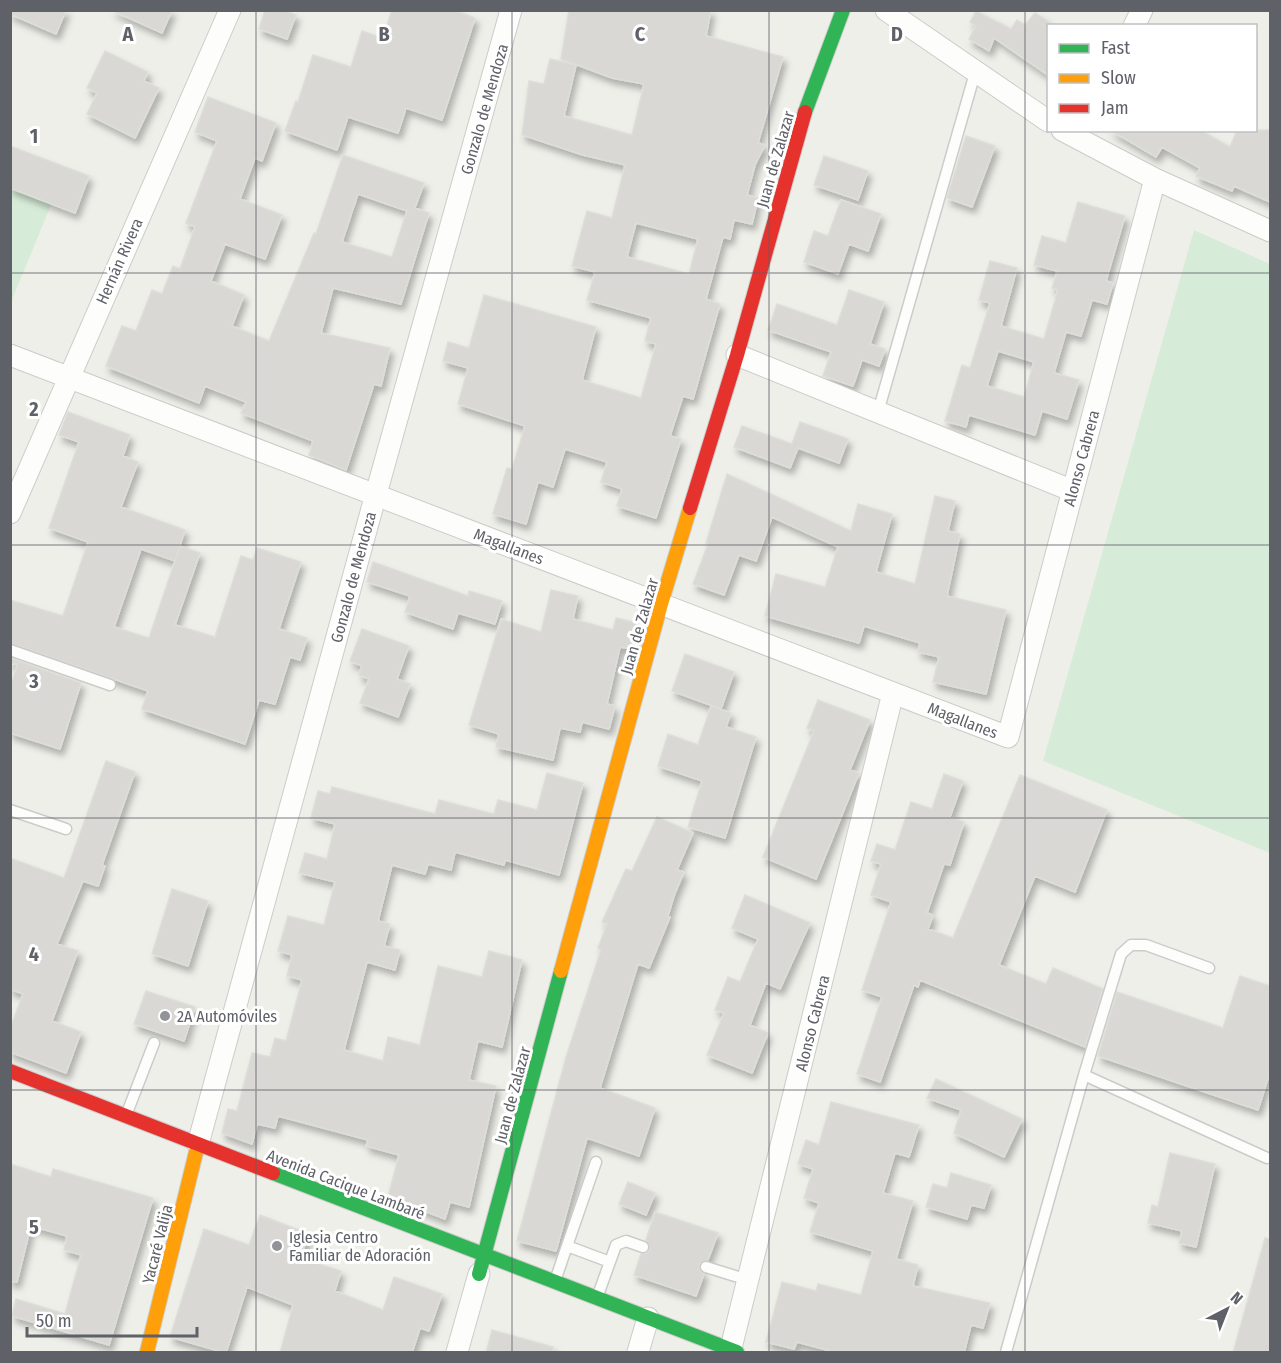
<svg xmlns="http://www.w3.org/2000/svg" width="1281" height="1363" font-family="'Fira Sans Condensed',sans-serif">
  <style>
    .green { fill: #d7ecd8 }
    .building { fill: #d9d8d5; stroke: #deded9; stroke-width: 1.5; fill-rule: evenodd; filter: url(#shadow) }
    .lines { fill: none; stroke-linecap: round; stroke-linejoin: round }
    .lane-casing { stroke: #cbccca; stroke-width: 13 }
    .street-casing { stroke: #cbccca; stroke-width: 23 }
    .fast-casing { stroke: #cccccb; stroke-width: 16 }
    .slow-casing { stroke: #cccccb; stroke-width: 16 }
    .jam-casing { stroke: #cccccb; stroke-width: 16 }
    .lane { stroke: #fdfdfc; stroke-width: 10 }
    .street { stroke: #fdfdfc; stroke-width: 21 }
    .fast { stroke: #30b455; stroke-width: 14 }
    .slow { stroke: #ff9f0a; stroke-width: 14 }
    .jam { stroke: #e5322d; stroke-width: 14 }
    .grid { fill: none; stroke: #5f6168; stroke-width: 1.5; stroke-opacity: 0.55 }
    .poi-dot { fill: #919396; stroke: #fff; stroke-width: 2 }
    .labels { text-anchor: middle; stroke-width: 6; stroke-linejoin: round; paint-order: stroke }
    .street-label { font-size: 16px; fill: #5f6168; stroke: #fff }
    .poi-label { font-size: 16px; fill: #5f6168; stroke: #fff; text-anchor: start }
    .grid-label { font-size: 20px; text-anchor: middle; font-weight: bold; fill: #5f6168; stroke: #fff; stroke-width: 6; stroke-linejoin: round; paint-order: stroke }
  </style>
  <defs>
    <filter id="shadow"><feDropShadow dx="3.5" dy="6" stdDeviation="3" flood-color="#0004"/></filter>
  </defs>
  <rect width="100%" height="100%" fill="#efefea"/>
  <path class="green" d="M11 186 52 203 11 302Z
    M1194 230 1270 264V853L1043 761Z"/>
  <path class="building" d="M10 10H66L56 34 10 14Z
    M111 10H172L162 33Z
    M265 10H283L296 15 287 39 259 29Z
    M392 10H454L475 18 442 120 406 108 398 133 348 117 337 150 285 131 296 101 298 102 313 55 351 67 362 31 383 38Z
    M569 10H711L706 36 783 57 758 143 765 145 755 165 747 195 758 198 752 224 734 220 730 239 723 237 706 299 720 304 693 399 683 396 670 436 681 439 656 518 617 506 622 489 601 482 607 462 565 449 553 487 538 482 526 524 493 514 507 468 512 469 525 426 458 404 468 368 443 361 448 342 469 348 484 295 596 327 582 380 641 398 656 344 645 341 651 318 587 300 595 272 572 266 587 211 612 218 625 165 583 155 522 135 529 81 544 84 550 59 576 65 564 116 632 135 644 84 612 78 561 59ZM636 223 698 239 689 274 627 257Z
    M976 11 1011 29 1017 20 1025 25 1035 13 1048 21V75L994 38 989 51 969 39 976 26 970 22Z
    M105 51 148 72 144 81 159 88 135 138 87 114 97 93 87 88Z
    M208 97 276 123 262 161 255 158 240 199 282 215 265 259 225 244 211 281 244 295 232 326 269 341 314 233 316 234 343 155 424 183 415 208 429 213 401 304 333 288 321 333 390 348 381 386 374 384 346 470 309 455 313 441 241 413 246 402 205 386 199 403 106 366 122 326 136 331 152 290 162 294 173 266 180 269 195 227 186 223 217 141 195 132ZM358 194 407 211 392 257 342 242Z
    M1110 130H1200L1230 147 1237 130H1270V202L1234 186 1232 191 1196 176 1200 168 1162 147 1156 157Z
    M966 136 995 146 972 207 947 198Z
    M10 146 89 176 75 213 10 188Z
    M824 156 868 171 858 200 814 185Z
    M841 200 881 214 868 251 849 244 838 274 804 262 814 231 828 236Z
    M1078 202 1125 216 1106 281 1113 283 1107 304 1092 300 1081 336 1066 332 1054 373 1079 380 1067 419 1042 411 1035 435 969 415 966 427 945 421 962 365 970 368 990 303 979 300 990 261 1017 268 1001 326 1044 339 1058 290 1052 288 1057 271 1034 265 1042 236 1066 243ZM998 351 1034 362 1024 397 987 386Z
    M849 290 884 302 870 344 885 349 879 366 862 360 853 386 823 376 831 352 768 330 777 304 837 325Z
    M68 412 130 435 123 456 138 462 121 507 185 530 175 561 141 549 114 627 149 638 180 546 200 553 175 625 215 637 241 556 253 560 257 548 301 562 279 629 307 638 300 660 290 657 275 704 259 700 245 744 142 709 148 691 10 643V600L63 616 88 542 49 528 79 442 59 435Z
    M800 422 848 439 839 463 798 448 790 468 734 447 742 426 792 444Z
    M727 474 851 531 858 504 892 514 876 572 915 584 935 496 955 501 948 531 960 534 947 596 1006 610 986 694 933 682 939 657 918 652 920 643 864 626 859 643 765 616 776 574 825 587 838 547 772 517 756 561 739 555 724 595 693 584 708 544 706 543Z
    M373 562 468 596 469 591 502 601 495 624 458 613 453 629 405 612 410 596 367 582Z
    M551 590 578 596 573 619 613 630 616 618 638 623 631 649 620 647 607 704 615 706 609 729 582 722 580 732 560 728 553 760 496 747 499 734 469 725 501 619 541 632Z
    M362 629 409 646 397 679 410 684 398 717 360 703 369 679 359 675 362 666 350 661Z
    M685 654 734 672 721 709 672 691Z
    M10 658 81 683 60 749 10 733V686L18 664 10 663Z
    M818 700 870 720 850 770 859 773 816 879 763 857 814 731 807 728Z
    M711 706 731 713 726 727 756 737 725 838 688 827 702 781 658 766 668 734 698 745Z
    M106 761 135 772 102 865 105 866 98 886 83 881 57 944 78 951 52 1021 81 1032 66 1073 10 1052V1029L23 994 10 989V858L64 878Z
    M547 773 583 783 559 875 505 860 504 865 455 852 451 870 428 864 425 874 392 865 378 921 390 924 384 946 400 950 395 970 367 962 344 1050 383 1061 388 1037 420 1045 438 966 482 977 489 951 522 960 502 1047 478 1041 469 1080 496 1086 469 1207 450 1202 445 1219 388 1197 399 1155 366 1146 368 1140 278 1116 275 1128 257 1124 252 1144 222 1133 228 1109 237 1111 252 1053 270 1057 275 1038 286 1041 302 980 287 976 292 955 278 951 288 916 324 925 335 882 299 873 305 853 327 859 335 824 311 818 318 791 330 794 332 787 435 814 439 800 494 814 498 800 537 810Z
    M944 774 963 781 950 817 964 822 950 865 944 864 927 913 933 915 928 929 953 938 1020 775 1107 810 1075 892 1035 876 999 965 1046 984 1053 968 1103 989 1085 1047 920 980 918 987 914 985 880 1082 857 1074 882 997 862 990 891 902 871 895 881 864 871 861 877 844 895 850 911 802 932 809Z
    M657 817 693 833 677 870 684 872 674 896 668 916 670 917 649 968 638 964 600 1088 655 1108 639 1156 587 1138 556 1251 517 1241 566 1057 601 950 598 948 607 924 602 922 626 869 632 871Z
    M172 889 208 901 188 966 152 954Z
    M745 895 810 923 780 989 766 983 750 1025 768 1033 752 1073 707 1055 724 1013 715 1010 728 977 740 982 758 939 732 928Z
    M1240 976 1270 986V1072L1258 1110 1098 1056 1117 992 1223 1028Z
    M146 991 195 1007 184 1041 134 1024Z
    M936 1079 1022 1119 1004 1157 954 1133 961 1110 927 1098Z
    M831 1102 919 1125 909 1157 895 1153 883 1193 913 1201 896 1259 918 1265 913 1286 990 1303 983 1328 971 1325 964 1353H838L797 1342 794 1349 766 1342 782 1282 816 1291 818 1284 861 1295 873 1251 810 1232 819 1203 804 1198 813 1169 798 1164 806 1140 819 1145Z
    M1170 1153 1215 1164 1196 1247 1179 1243 1182 1231 1148 1223 1152 1205 1158 1207Z
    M10 1164 51 1177 53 1169 153 1198 109 1345 12 1316 16 1299 65 1314 81 1255 64 1250 67 1236 31 1226 17 1282 10 1281Z
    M951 1173 991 1185 984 1208 971 1205 967 1219 926 1207 933 1184 947 1188Z
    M628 1182 655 1193 646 1215 619 1204Z
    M655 1212 718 1233 708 1260 699 1264V1269L704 1274 696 1296 634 1275 641 1254 647 1253 650 1249 646 1240Z
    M260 1215 309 1234 300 1258 341 1271 335 1291 383 1310 394 1277 442 1294 429 1331 420 1328 412 1353H280L293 1305 247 1287 226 1353 170 1337 204 1229 249 1245Z
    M1265 1238 1270 1239V1353H1233Z
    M492 1330 553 1347 552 1353H486Z"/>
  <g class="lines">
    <defs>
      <path id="lane" d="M878 412 975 73
        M10 650 110 685
        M10 810 66 829
        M1084 1075 1121 954 1131 945H1146L1209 968
        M127 1113 154 1043
        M567 1246 610 1262
        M706 1267 748 1280
        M556 1278 596 1162
        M598 1295 616 1245 626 1241 643 1247
        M1006 1352 1084 1075 1267 1158"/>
      <path id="street" d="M886 10 1048 121
        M1134 26 1142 10
        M1062 130 1155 179 1270 231
        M10 355 1008 737 1155 179
        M737 355 1073 491
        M10 513 230 10
        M198 1144 376 494 511 10
        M457 1352 479 1274
        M638 1352 648 1318
        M730 1352 893 693"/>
      <path id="fast" d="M805 112 843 10
        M273 1173 737 1352
        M479 1274 561 971"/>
      <path id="slow" d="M561 971 661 604 690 508
        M147 1352 198 1144"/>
      <path id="jam" d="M690 508 737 355 805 112
        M10 1071 273 1173"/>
    </defs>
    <use href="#lane" class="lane-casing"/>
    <use href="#street" class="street-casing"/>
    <use href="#fast" class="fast-casing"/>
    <use href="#slow" class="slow-casing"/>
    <use href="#jam" class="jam-casing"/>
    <use href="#lane" class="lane"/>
    <use href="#street" class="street"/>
    <use href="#fast" class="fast"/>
    <use href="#slow" class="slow"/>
    <use href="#jam" class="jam"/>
  </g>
  <path class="grid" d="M256 10V1352M512 10V1352M769 10V1352M1025 10V1352M10 273H1270M10 545H1270M10 818H1270M10 1090H1270"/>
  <g class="poi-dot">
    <circle cx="165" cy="1016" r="6"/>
    <circle cx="277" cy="1246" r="6"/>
  </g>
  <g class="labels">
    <g class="street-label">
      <text transform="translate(484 109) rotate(-74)" y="6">Gonzalo de Mendoza</text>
      <text transform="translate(775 159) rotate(-74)" y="6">Juan de Zalazar</text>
      <text transform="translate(119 261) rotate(-66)" y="6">Hernán Rivera</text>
      <text transform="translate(1081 458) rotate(-75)" y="6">Alonso Cabrera</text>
      <text transform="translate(509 546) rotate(21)" y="6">Magallanes</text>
      <text transform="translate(353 577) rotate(-75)" y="6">Gonzalo de Mendoza</text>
      <text transform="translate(639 626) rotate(-74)" y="6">Juan de Zalazar</text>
      <text transform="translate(963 720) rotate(21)" y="6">Magallanes</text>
      <text transform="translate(812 1023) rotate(-76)" y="6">Alonso Cabrera</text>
      <text transform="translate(512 1095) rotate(-75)" y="6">Juan de Zalazar</text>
      <text transform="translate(346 1184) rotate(21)" y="6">Avenida Cacique Lambaré</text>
      <text transform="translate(157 1244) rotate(-76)" y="6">Yacaré Valija</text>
    </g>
    <g class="poi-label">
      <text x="177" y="1022">2A Automóviles</text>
      <text x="289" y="1243">Iglesia Centro<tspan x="289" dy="18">Familiar de Adoración</tspan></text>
    </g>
  </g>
  <g class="grid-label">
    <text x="128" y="41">A</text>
    <text x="384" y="41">B</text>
    <text x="640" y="41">C</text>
    <text x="897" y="41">D</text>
    <text x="34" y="143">1</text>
    <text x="34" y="416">2</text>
    <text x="34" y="688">3</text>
    <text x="34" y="961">4</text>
    <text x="34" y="1234">5</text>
  </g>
  <rect width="1281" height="1363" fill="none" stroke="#5f6168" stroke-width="24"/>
  <rect x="1047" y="24" width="210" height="108" fill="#ffffff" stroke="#bfc0c3" stroke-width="1.5"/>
  <rect x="1059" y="44" width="30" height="9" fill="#30b455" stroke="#bfc0c3" stroke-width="1.5"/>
  <text x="1101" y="54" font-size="18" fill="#5f6168">Fast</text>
  <rect x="1059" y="74" width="30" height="9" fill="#ff9f0a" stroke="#bfc0c3" stroke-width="1.5"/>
  <text x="1101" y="84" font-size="18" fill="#5f6168">Slow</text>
  <rect x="1059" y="104" width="30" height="9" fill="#e5322d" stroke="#bfc0c3" stroke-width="1.5"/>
  <text x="1101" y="114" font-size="18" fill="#5f6168">Jam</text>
  <g transform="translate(1227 1309) rotate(42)" stroke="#ffffff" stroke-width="4.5" paint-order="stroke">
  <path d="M0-4.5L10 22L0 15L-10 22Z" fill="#5f6168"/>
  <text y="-9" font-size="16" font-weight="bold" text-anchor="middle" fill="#5f6168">N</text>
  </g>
  <path d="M27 1327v9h170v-9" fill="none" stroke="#5f6168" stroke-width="3"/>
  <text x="36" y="1327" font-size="18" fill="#5f6168" stroke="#ffffff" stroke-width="4.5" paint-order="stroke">50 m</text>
</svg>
